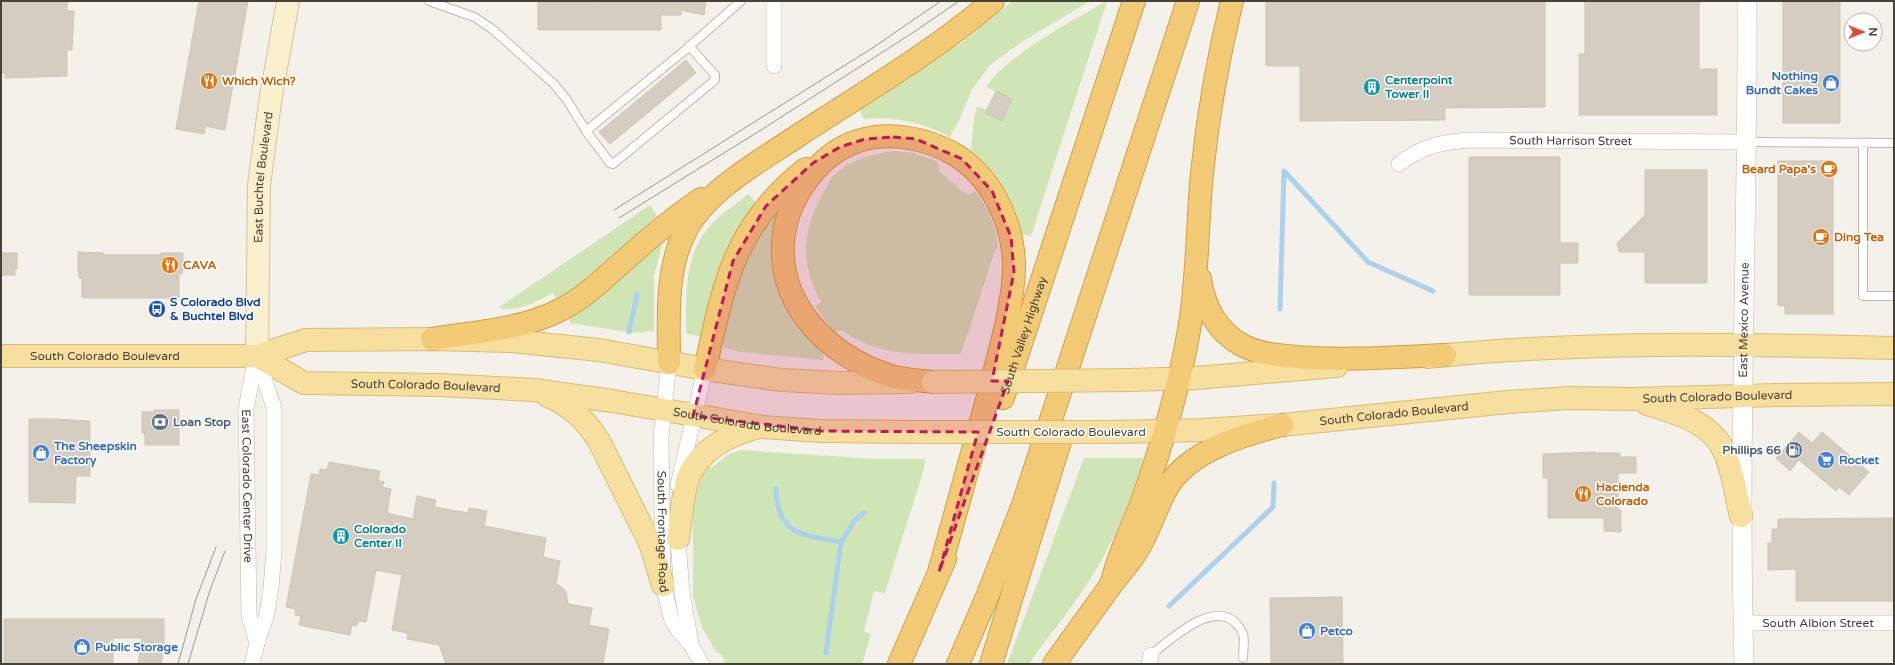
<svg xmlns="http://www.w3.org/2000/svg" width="1895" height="665" font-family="'Varela Round',sans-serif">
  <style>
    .green { fill: #d0e5b6 }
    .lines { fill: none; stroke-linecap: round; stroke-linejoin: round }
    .stream { stroke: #acd1ec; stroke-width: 5 }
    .building { fill: #d5cdc0; stroke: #cfc5b4 }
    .service-casing { stroke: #bfb9ad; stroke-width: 10 }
    .minor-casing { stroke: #bfb9ad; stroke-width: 16 }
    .tertiary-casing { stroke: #bfb9ad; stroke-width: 20 }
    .secondary-casing { stroke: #d0c39d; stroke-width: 24 }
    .primary-casing { stroke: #dbbc71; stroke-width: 24 }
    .motorway-casing { stroke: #d29f46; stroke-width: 24 }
    .service { stroke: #fff; stroke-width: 8 }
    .minor { stroke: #fff; stroke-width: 15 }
    .tertiary { stroke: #fff; stroke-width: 19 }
    .secondary { stroke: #fbf0cd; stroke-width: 22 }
    .primary { stroke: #f7dfa0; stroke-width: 22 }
    .motorway { stroke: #f3ca76; stroke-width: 22 }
    .tram { stroke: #989898; stroke-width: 1 }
    .primary-bridge-casing { stroke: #dbbc71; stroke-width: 24; stroke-linecap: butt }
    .primary-bridge { stroke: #f7dfa0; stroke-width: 22 }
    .marked { fill: #c2185b; fill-opacity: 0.2; stroke: #c2185b; stroke-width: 3; stroke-dasharray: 8 5; stroke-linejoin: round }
    .labels { text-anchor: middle; stroke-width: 3; stroke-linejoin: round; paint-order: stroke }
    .shop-label { font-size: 12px; font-weight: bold; fill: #366cbe; stroke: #fff; text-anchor: start }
    .culture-label { font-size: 12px; font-weight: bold; fill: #0d838f; stroke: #fff; text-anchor: start }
    .food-label { font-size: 12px; font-weight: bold; fill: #c56008; stroke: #fff; text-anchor: start }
    .street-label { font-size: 12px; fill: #474239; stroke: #fff }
    .transit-label { font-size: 12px; font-weight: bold; fill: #164399; stroke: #fff; text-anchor: start }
    .service-label { font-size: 12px; font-weight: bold; fill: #4e5e75; stroke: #fff; text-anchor: start }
  </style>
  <rect width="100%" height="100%" fill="#f4f1ea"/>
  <path class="green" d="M1013 1H1090L1020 43 989 66 971 91 959 121 950 137C923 123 894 116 864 119L859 108 961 43Z
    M1106 1H1107L1031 236 1022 234C1015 200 998 171 971 150L974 118 977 106 987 110 1002 120 1012 99 986 87C1009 53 1070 23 1106 1Z
    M894 151 912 153 937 161 940 172C950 179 958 190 969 195L975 191C988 206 997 229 998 249L995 250 969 331 960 354C919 354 876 357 842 330L834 333 815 306 821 302C800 264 802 233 822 195 826 189 829 179 835 174 851 159 873 154 894 151Z
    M748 194 757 204 704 337 688 334 686 332C686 297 684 256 708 228 719 215 735 205 748 194Z
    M650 205 657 216 570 292 557 300 553 293C537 302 517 312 498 308Z
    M779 207C758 266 778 312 823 352L824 360 740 352 725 348 722 342 729 310 748 251Z
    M664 238 654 275V331L634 333 570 323 569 316Z
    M741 450 874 459H926L922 475 885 593 874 591 864 632 871 634 862 664H723L725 661 719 652 717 653 702 628 693 597V493L705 463 712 468 727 455Z
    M1084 458H1143C1130 505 1109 553 1081 593 1065 617 1045 640 1029 664H1007Z"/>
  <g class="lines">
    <path class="stream" d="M1280 309 1284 171 1368 262 1433 291
      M629 332 637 294
      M776 488C777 535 802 535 841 542
      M1169 606 1273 507 1274 483
      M826 653 841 542 855 520 864 513"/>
  </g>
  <path class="building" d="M1 1H67V11H74L72 50H67V76L5 78V73H1Z
    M199 1H248L225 130 205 126 204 134 176 129Z
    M538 1 558 2 706 1 704 15 681 10V15H661V30H538Z
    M1266 1H1545V107L1445 108V120L1300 121V66H1266Z
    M1585 1H1699V69H1717V115H1579V54H1585Z
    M1783 1H1840V123H1783Z
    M686 60 696 73 610 144 599 132Z
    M996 91 1012 99 1002 121 985 113Z
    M1469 157H1560V243H1578V263H1560V295H1469Z
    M1778 161H1833V314H1785V306H1778Z
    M1645 170H1707V283H1645V252H1619L1617 243 1645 215Z
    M78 252 103 253V255H161V253H183V269L182 274H179V298H82V278H79V273H78Z
    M1 253H17V269H15V275H1Z
    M154 410H179V445H145V433H142V412H154Z
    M29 419H54L89 421 90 423V476H76L75 503 29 502Z
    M1799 432 1812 443 1822 432 1869 472 1849 495 1839 487 1836 491 1799 460 1790 471 1776 458Z
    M1595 452V453H1620V457H1636V473H1618V510H1621V532L1604 531V518H1548V478H1543V454Z
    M329 462 380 471 378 481 384 482 382 487 391 489 387 513 413 519 417 496 436 500 434 507 468 513 469 508 487 511 484 526 546 538 543 557 560 561 556 584 563 588 566 592 568 604 592 608 589 625 609 629 603 664H446L439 645 407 639 408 633 392 630 402 575 376 570 366 622 358 621 357 626 352 625 350 635 299 625 301 616 295 615 296 609 286 607 311 474 319 475 320 469 327 470Z
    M1894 518V601H1796V569L1768 570V543H1772V529H1778V519Z
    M1342 597 1343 664H1271L1270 598Z
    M4 619H164V648L161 664H138L142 638H113V664H4Z"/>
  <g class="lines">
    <defs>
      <path id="service" d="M429 1 474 17 491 28 554 84 567 100 586 131 684 51 741 1
        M586 131 610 163 613 164 715 80V75L689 46
        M1748 142 1894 143
        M1863 143V296H1894
        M1151 655C1172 638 1223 590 1243 634 1245 640 1243 652 1243 658"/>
      <g id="minor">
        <path d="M774 1V66"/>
        <path id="s1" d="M1399 164C1423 146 1441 142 1470 140L1748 142"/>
        <path id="s2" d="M256 357 246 409 249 616 257 643"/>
        <path id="s3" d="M669 363 661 437 663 585 672 621 678 630 691 645 702 664"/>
        <path d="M678 485 705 369"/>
        <path d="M677 529 682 592 691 644"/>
        <path id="s4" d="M1743 623H1894"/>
        <path d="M252 664 257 643 267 614 271 588 274 551V408L257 356"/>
        <path d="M1149 664 1151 655"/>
      </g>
      <g id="tertiary">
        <path id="s5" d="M1744 664C1738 443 1748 222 1747 1"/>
      </g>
      <g id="secondary">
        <path id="s6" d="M257 356 259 185 270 102 288 1"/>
      </g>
      <g id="primary">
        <path id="s7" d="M1 356H257L306 340 432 339 511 341 599 350 705 369 781 380 840 383 910 382"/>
        <path id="s8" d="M257 356 304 383 440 385 534 390 612 401 763 427 821 431 917 432"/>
        <path d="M1427 357C1582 341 1738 344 1894 348"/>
        <path d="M1129 380 1196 378 1337 366"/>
        <path d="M548 396C571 406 586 420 599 441L650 543 663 585"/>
        <path d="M1647 404C1676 413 1712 422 1725 453 1733 472 1736 495 1741 516"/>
        <path id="s9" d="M1112 432 1203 430 1282 425 1508 402 1569 398 1633 399 1777 395 1894 394"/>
        <path d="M678 539C681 520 682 499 687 481 697 450 730 434 759 427"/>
      </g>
      <g id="motorway">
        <path d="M1200 279C1204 306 1217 332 1242 345 1258 354 1278 355 1296 357 1345 361 1395 357 1445 355"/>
        <path d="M432 339C474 332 521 330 560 310 585 298 606 276 627 258 650 237 675 217 701 199"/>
        <path d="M669 363C669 320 665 271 685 232 706 190 762 160 799 135 865 92 933 52 993 1"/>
        <path d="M705 369C724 285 733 226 806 169"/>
        <path d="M933 382C918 380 902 380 888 375 827 355 774 302 784 233 790 195 820 153 858 141 889 131 926 138 954 154 991 176 1012 220 1014 262 1015 302 998 356 988 396 972 454 956 513 939 572"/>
        <path id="s10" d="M1003 398 1134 1"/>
        <path d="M1112 583C1118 554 1132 529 1142 501 1162 445 1179 388 1189 330 1198 278 1197 225 1202 173 1208 115 1218 58 1232 1"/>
        <path d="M899 664 945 559"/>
        <path d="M958 664 987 597 1023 505 1188 1"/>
        <path d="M991 664 1061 438"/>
        <path d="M1054 664C1073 638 1092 611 1111 585 1119 574 1128 565 1135 554 1149 533 1155 509 1167 488 1188 451 1243 435 1282 425"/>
      </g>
    </defs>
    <use href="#service" class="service-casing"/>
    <use href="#minor" class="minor-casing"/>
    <use href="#tertiary" class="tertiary-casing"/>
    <use href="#secondary" class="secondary-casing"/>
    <use href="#primary" class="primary-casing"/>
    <use href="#motorway" class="motorway-casing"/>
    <use href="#service" class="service"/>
    <use href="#minor" class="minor"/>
    <use href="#tertiary" class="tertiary"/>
    <use href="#secondary" class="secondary"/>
    <use href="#primary" class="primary"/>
    <use href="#motorway" class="motorway"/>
    <path class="tram" d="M614 210 874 47 941 1
      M619 218 761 130 914 32 959 1
      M178 664 196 599 216 547
      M188 664 210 590 225 551"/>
    <defs>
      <path id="primary-bridge" d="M933 382 1129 380
        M917 432H1112"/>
    </defs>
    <use href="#primary-bridge" class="primary-bridge-casing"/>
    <use href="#primary-bridge" class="primary-bridge"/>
  </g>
  <path class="marked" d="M893 137 916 139 962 159 992 191 1011 237 1014 272 992 381H1008L939 572 978 432 821 431 693 416 733 261 766 206 813 163 840 147 865 139Z"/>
  <defs>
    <symbol id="restaurant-disc" viewBox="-11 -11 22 22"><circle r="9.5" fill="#e8710a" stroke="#fff"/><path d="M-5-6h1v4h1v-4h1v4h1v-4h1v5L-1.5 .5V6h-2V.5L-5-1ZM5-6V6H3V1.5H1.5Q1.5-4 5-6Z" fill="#fff"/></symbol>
    <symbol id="shop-disc" viewBox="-11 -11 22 22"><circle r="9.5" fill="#3f7fe0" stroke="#fff"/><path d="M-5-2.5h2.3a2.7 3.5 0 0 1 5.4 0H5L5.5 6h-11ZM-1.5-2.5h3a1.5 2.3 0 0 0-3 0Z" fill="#fff"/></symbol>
    <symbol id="building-disc" viewBox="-11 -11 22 22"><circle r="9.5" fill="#0f9aa8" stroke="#fff"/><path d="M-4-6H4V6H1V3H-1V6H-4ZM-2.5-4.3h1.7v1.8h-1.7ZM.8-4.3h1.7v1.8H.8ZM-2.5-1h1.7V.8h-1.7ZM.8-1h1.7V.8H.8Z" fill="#fff"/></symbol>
    <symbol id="cafe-disc" viewBox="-11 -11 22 22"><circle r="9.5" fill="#e8710a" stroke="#fff"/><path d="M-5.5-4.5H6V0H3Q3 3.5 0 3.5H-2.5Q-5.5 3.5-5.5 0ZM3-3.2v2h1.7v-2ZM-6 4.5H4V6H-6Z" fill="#fff"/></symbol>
    <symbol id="bus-disc" viewBox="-11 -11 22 22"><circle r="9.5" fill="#1a4fb4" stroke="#fff"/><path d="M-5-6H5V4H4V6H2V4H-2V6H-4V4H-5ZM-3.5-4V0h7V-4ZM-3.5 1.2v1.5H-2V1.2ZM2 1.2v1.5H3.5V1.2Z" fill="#fff"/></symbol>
    <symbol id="bank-disc" viewBox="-11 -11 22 22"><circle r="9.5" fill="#5c6f8a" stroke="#fff"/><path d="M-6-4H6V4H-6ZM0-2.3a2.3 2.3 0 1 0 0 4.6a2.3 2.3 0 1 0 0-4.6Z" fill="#fff"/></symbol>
    <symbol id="fuel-disc" viewBox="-11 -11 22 22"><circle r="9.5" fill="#5c6f8a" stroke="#fff"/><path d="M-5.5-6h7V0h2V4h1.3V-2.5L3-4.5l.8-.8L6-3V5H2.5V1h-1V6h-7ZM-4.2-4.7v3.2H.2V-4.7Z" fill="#fff"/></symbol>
    <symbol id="supermarket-disc" viewBox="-11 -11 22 22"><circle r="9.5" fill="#3f7fe0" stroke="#fff"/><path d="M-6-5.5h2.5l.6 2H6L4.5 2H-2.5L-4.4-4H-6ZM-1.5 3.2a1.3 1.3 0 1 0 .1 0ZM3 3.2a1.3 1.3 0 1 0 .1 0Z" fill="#fff"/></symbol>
  </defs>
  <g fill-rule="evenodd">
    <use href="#restaurant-disc" x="199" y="71" width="20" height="20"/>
    <use href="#shop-disc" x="1821" y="73" width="20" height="20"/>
    <use href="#building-disc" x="1362" y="77" width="20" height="20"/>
    <use href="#cafe-disc" x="1819" y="159" width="20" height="20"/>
    <use href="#cafe-disc" x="1811" y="227" width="20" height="20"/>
    <use href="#restaurant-disc" x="160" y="255" width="20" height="20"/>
    <use href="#bus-disc" x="147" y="299" width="20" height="20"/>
    <use href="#bank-disc" x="150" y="412" width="20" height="20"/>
    <use href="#fuel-disc" x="1784" y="440" width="20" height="20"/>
    <use href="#shop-disc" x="31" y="443" width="20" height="20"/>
    <use href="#supermarket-disc" x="1816" y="450" width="20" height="20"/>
    <use href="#restaurant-disc" x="1573" y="484" width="20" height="20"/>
    <use href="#building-disc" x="331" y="526" width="20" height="20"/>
    <use href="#shop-disc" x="1297" y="621" width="20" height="20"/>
    <use href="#shop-disc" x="72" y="637" width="20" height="20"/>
  </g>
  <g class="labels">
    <g class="shop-label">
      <text x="1818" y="80" text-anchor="end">Nothing<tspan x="1818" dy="14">Bundt Cakes</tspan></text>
      <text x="54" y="450">The Sheepskin<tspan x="54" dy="14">Factory</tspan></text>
      <text x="1839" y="464">Rocket</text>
      <text x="1320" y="635">Petco</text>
      <text x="95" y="651">Public Storage</text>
    </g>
    <g class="culture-label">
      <text x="1385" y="84">Centerpoint<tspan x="1385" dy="14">Tower II</tspan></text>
      <text x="354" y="533">Colorado<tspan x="354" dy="14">Center II</tspan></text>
    </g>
    <g class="food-label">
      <text x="222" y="85">Which Wich?</text>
      <text x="1816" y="173" text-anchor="end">Beard Papa's</text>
      <text x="1834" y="241">Ding Tea</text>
      <text x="183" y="269">CAVA</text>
      <text x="1596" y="491">Hacienda<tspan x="1596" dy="14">Colorado</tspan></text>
    </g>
    <g class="street-label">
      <text dy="4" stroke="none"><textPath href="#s1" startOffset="177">South Harrison Street</textPath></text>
      <text dy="4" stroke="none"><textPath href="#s6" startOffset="179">East Buchtel Boulevard</textPath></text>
      <text dy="4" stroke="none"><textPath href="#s5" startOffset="344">East Mexico Avenue</textPath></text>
      <text dy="4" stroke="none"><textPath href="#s10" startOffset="66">South Valley Highway</textPath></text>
      <text dy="4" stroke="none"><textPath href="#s7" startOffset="104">South Colorado Boulevard</textPath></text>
      <text dy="4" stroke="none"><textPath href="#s8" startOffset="176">South Colorado Boulevard</textPath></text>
      <text dy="4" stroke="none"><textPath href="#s9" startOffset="607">South Colorado Boulevard</textPath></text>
      <text dy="4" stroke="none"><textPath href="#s9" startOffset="283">South Colorado Boulevard</textPath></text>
      <text dy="4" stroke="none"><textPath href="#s8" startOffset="500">South Colorado Boulevard</textPath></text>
      <text x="1071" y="436">South Colorado Boulevard</text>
      <text dy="4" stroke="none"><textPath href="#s2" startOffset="130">East Colorado Center Drive</textPath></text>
      <text dy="4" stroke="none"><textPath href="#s3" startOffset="169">South Frontage Road</textPath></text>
      <text dy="4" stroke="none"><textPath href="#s4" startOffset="75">South Albion Street</textPath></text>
    </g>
    <g class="transit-label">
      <text x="170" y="306">S Colorado Blvd<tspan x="170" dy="14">&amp; Buchtel Blvd</tspan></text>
    </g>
    <g class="service-label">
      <text x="173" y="426">Loan Stop</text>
      <text x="1781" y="454" text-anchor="end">Phillips 66</text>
    </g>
  </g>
  <rect width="1895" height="665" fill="none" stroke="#474239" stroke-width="4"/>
  <g transform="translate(1863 32) rotate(90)"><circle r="19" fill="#ffffff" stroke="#b5b3b0"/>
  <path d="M0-3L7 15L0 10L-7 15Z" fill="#ea492b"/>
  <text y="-6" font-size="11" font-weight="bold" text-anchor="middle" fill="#474239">N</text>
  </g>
</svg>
